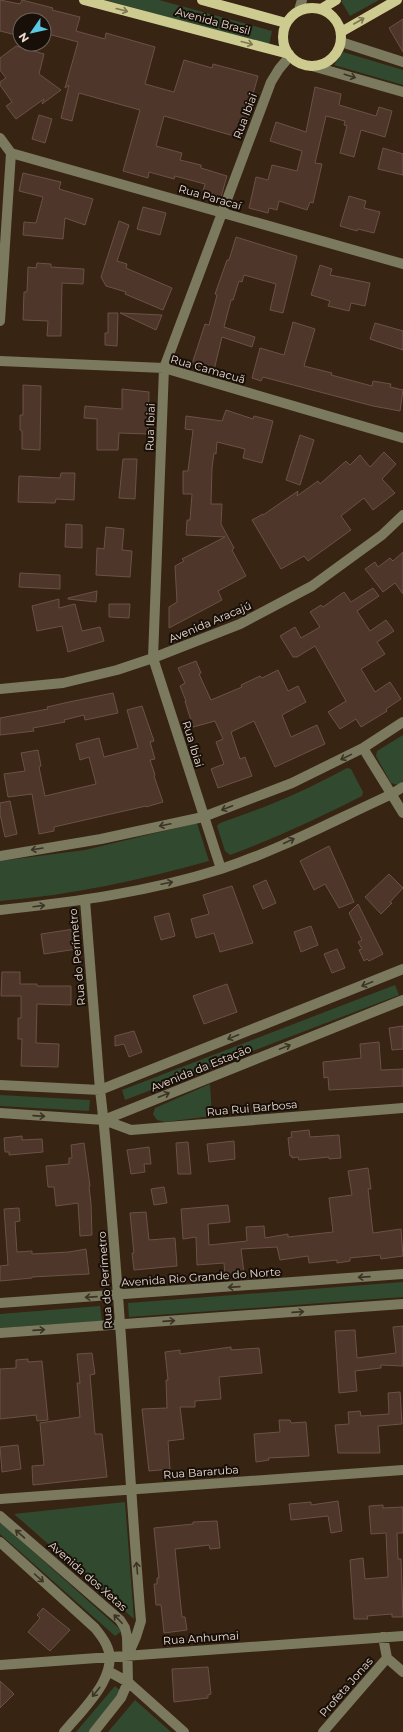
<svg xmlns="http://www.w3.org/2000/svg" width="403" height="1732" font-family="Montserrat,sans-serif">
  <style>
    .green { fill: #314a2f }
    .building { fill: #4e362a; stroke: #6c5146 }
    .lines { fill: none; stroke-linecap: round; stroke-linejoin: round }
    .minor { stroke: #7b795e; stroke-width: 10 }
    .major { stroke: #cecb91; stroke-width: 10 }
    .oneway { stroke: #7c7653 }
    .oneway2 { stroke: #3b3426 }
    .labels { text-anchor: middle; stroke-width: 4; stroke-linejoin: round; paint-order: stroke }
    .street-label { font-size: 11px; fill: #e9dcd2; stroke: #180f08 }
  </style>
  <rect width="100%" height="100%" fill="#372413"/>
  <path class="green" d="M105 0H159L272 31 269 45Z
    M343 0H379L350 16 341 1Z
    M343 52 403 70V85L334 65Z
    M403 735V781L398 785 391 783 376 756 377 751Z
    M347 768 351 769 363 792 362 796C319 818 276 838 230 855L225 851 217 826 220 823C265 808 307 790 347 768Z
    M197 823 209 861C140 880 72 895 0 901V861L85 850Z
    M395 985 399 995 125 1100 122 1090Z
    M210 1084 212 1116 165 1122 157 1120 153 1114 155 1108Z
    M0 1095 90 1100 89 1111 0 1106Z
    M403 1282V1297L129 1317 128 1303Z
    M100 1306 102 1321 0 1328V1314Z
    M125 1502 134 1619 14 1514Z
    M0 1522 122 1631 115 1636 0 1534Z
    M115 1686 122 1692 89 1732H76Z
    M135 1700 171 1732H108Z"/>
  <path class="building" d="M0 0 20 4 22 0 53 8 52 10 80 17 76 31 105 39 106 33 155 47 145 84 174 92 184 60 212 68 213 64 258 76 241 138 164 116 156 146 182 153 180 160 201 165V168L227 176 221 197 203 191 205 184 175 176 174 179 149 172 148 178 123 171 140 110 79 93 72 121 61 118 69 85 65 88 78 42 44 33V20H20V36L0 31Z
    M403 19V52L389 28Z
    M16 46 44 54 39 74 61 90 42 104 44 99 16 119 6 106 12 102 0 85V82L6 78 0 70V58Z
    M315 87 341 94 339 105 376 116 379 107 392 111 385 137 361 130 354 157 340 153 347 126 344 125 345 121 326 116 315 163 322 164 313 203 310 202 307 210 279 201 277 210 269 208 268 213 249 208 256 177 268 180 272 165 297 171 302 151 270 141 276 122 306 132Z
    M39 115 52 119 45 143 32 139Z
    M383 148 403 154V175L378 169Z
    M23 173 61 182 59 189 93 199 85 225 65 218 63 239 23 235 24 222 36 223 43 197 19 191Z
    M349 196 366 201 364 208 380 212 374 233 358 229 357 231 340 226Z
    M143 207 166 213 160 235 137 229Z
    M119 221 129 225 117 261 127 264 126 268 172 288 163 310 125 294 126 292 106 286 101 277Z
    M236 237 297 256 283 313 270 310 276 284 244 275 242 282 239 281 233 300H231L224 327 255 337 252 347 222 337 214 370 192 364 205 324 209 325 217 295 215 294 227 260H229Z
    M37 263 51 264V267L84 269 83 284 62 283 61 336H47L48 321 23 320 24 292H27L28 267 36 268Z
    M320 265 332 269 330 275 370 283 365 306 351 303 349 311 328 306 330 301 311 295Z
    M108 313H118L117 346 105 345V333H108Z
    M120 313 162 315 156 330Z
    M293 322 315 329 304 366 332 373 331 375 372 386 373 381 391 384 390 387 403 390 400 411 373 406 263 377 261 381 252 378 260 348 284 355Z
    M375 323 403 331V350L370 339Z
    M23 385 41 386 40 450 22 449V431L20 430V415H23Z
    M122 389 149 392 148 434 119 433 118 450H97V419L84 418 85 406 122 409Z
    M226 410 253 419 254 416 273 421 262 463 243 458 245 449 217 442 216 454 214 453 212 468 211 504H222L221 524 234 548 232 550 246 576 218 591 222 600 169 628V607L177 602 175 566 184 561 182 559 225 537 186 535 187 520H190L192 494H183V471H188L193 430 185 429 186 416 222 421Z
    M300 435 314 440 300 485 286 480Z
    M384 452 396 464 382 479 395 493 373 510 364 498 341 516 351 530 308 561 304 556 281 569 252 520 263 514V515L298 491 297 496 318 481 320 484 346 461 350 465 360 455 370 467Z
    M123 459H137L135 499 119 498Z
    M61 473H75L74 500 56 499 55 503 18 502 19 476 60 478Z
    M66 524 82 525V548L65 547Z
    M106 527 124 529 122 550 132 551 130 577 96 575 97 548 104 549Z
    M403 552V594L395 583 383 592 365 569 375 562 378 567 390 558 393 561Z
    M20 573 60 575V589L19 587Z
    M373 588 379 596 357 611 370 631 386 620 394 631 377 642 385 654 361 669 375 692 390 682 401 699 386 709 387 711 361 727 356 719 340 729 328 712 346 701 315 646 297 657H293L280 636 295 627 301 638 320 627 310 612 321 605 323 607 344 592 351 602Z
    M97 591 96 602 68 599V598Z
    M59 599V608L75 604 82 631 100 627 104 641 68 652 62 626 37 631 32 606Z
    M109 604H130L129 618 109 617Z
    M196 661 201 673 199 674 211 700 242 687 241 685 260 676 262 678 278 670 288 691 298 686 306 702 282 715 291 737 317 725 325 744 275 767 254 721 231 732 240 759 245 757 252 776 218 788 211 769 224 764 216 742 223 739 215 721 193 727 185 701H186L180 686 185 683 178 668Z
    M113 693 118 713 85 720 84 715 64 720 65 722 33 728 34 731 0 735V718L48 709 47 707 69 702Z
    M142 706 154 741 150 742 155 759 150 760 155 775 154 776 163 802 146 807V806L54 827V831L39 834 32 794 8 797 4 774 25 771 21 753 38 750 41 766 39 767 45 796 96 784 89 757 80 760 76 744 99 738 104 757 138 748 127 710Z
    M10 801 17 834 5 837 0 814V803Z
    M329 846 354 902 339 908 325 884 314 890 300 861Z
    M389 874 403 888 390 902 392 903 381 914 365 897Z
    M266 880 276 903 263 909 253 886Z
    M232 886 253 943 220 952 214 933 196 938 191 919 209 914 203 895Z
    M358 904 383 954 369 961 367 959 364 961 359 950 362 949 358 942 362 940 349 913Z
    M169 913 175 936 161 940 154 917Z
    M311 926 318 945 301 952 294 932Z
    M74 929 77 949 44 954 41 934Z
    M337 949 345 968 332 973 324 954Z
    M2 972H20V984H37V986H71V1005L37 1004 36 1043 59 1044 58 1067 21 1066 22 1039H18V1018H21V996H1Z
    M227 984 237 1012 204 1024 193 996Z
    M403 1026V1049L392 1050 389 1028Z
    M134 1031 142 1052 129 1057 124 1044 115 1046V1036Z
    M379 1042 381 1070 403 1069V1086L329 1090 328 1077 324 1078 323 1062 361 1058 360 1044Z
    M309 1130 310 1137 339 1135 341 1158 329 1159V1157L299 1160 298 1157 292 1158V1156H290L288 1138 292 1137 291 1132Z
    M22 1136V1140L42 1139 43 1152 9 1155V1152H5L4 1138Z
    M234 1141 235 1159 209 1162 207 1144Z
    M188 1142 191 1174H178L176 1143Z
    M84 1143 90 1186H89L91 1204 92 1235 80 1236 78 1203 56 1206 54 1187H48L46 1166 69 1164V1158H72L71 1145Z
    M149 1147 151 1164H144L145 1172 131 1174 127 1150Z
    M368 1168 371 1189H368L373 1233 401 1229 403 1256 381 1259 380 1255 350 1258V1261L337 1263V1260L309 1263 308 1256 280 1260 277 1247 241 1249 244 1273 225 1276 224 1263 197 1265 196 1237 183 1239 181 1209 228 1205 230 1222 208 1224 209 1245 247 1241 246 1227 264 1226 265 1238 288 1234V1237L333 1232 329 1198 352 1195 348 1171Z
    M164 1187 167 1203 154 1205 151 1189Z
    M19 1208 20 1221 15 1222 17 1252 32 1251V1254L69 1252 86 1249 89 1274 32 1277V1278L0 1281V1266L8 1265 4 1209Z
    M146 1212 149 1240 175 1238 177 1266 134 1270 132 1253H134L133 1244 130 1213Z
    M403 1326V1366L381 1365V1368L355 1371 357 1391 339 1393 335 1331 355 1330 357 1358 396 1353 393 1327Z
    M231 1347V1350L259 1348 262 1373 219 1377 221 1399 195 1401V1407H180L184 1439 168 1441 170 1469 149 1471 142 1409 167 1408 166 1380H168L165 1352 180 1350V1354Z
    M92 1353 95 1374 90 1375 95 1434H102L107 1477 33 1485 32 1466 44 1465 40 1423 80 1417 77 1383H80L77 1354Z
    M28 1359V1362L42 1361 48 1420 37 1421 36 1415 0 1419V1369L16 1368V1360Z
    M400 1392 402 1424 378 1426 380 1453H338L335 1425 349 1424 348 1412 360 1411 361 1416 389 1414 388 1393Z
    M279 1420H290L291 1423 306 1422 309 1456 268 1458 269 1460 256 1462 254 1434 280 1432Z
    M18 1445 21 1469 2 1472 0 1447Z
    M338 1501 342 1531 331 1533 328 1516 291 1520 289 1504 311 1502V1505Z
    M383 1505V1508L403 1507V1533H397L398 1559H401L403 1617H392V1614L367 1616 368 1619H354L350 1560 363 1558 365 1579 388 1577 386 1533 371 1534 369 1506Z
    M217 1521 220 1548 210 1549 209 1545 175 1549 182 1617H185L187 1630 164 1633 161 1605H156L154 1584H157V1578H159L154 1528 193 1524V1522Z
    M43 1608 70 1630 50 1651 28 1632 40 1618 37 1615Z
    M208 1667 211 1694 208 1695V1698L174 1702 172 1669Z
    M0 1681 14 1694 0 1708Z"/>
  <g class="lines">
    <path class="minor" d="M299 10 302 0
      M341 42 403 62
      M312 66 403 92
      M0 138 11 153 0 321
      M11 153 403 264
      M0 361 164 368 403 438
      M0 689 63 683 117 670 153 658 240 624 312 586 382 535 403 515
      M363 748 403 813
      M0 856 101 839 203 817 292 783 363 748 403 722
      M221 869 153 658 164 368 271 82 279 69 290 56
      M85 900 100 1090C106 1137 109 1185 113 1232 124 1361 130 1491 141 1621L136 1637 128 1655
      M0 910C74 902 149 892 221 869 279 850 335 820 390 795L403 787
      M0 1085 100 1090 403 969
      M0 1113 104 1120 403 1000
      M104 1120 131 1130 403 1108
      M0 1303 403 1274
      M0 1333 403 1304
      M0 1499 403 1470
      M0 1516 120 1620 125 1628 127 1637 128 1682 121 1698 94 1732
      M0 1542 95 1628C99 1633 103 1638 106 1644 122 1674 82 1710 64 1732
      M383 1637 387 1658 403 1672
      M0 1665 403 1636
      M108 1671 128 1682 184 1732
      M323 1732 387 1658"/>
    <path class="major" d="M84 0 289 54
      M202 0 286 23
      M283 37a29 29 0 1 1 58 0a29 29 0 1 1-58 0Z
      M321 9 336 0
      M341 32 397 0"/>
  </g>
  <defs><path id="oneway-shaft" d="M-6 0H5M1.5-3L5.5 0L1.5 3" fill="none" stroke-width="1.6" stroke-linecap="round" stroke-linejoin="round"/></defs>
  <g class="oneway">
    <use href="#oneway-shaft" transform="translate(122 10) rotate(15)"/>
    <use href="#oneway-shaft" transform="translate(359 21) rotate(-30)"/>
    <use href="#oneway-shaft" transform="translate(247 43) rotate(15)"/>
  </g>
  <g class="oneway2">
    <use href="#oneway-shaft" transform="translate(350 76) rotate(17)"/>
    <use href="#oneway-shaft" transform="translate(346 757) rotate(154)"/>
    <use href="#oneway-shaft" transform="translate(227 808) rotate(159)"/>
    <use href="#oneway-shaft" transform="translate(165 825) rotate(168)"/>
    <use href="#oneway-shaft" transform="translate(289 841) rotate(-25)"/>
    <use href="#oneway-shaft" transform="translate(37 849) rotate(171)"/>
    <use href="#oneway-shaft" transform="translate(167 883) rotate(-12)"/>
    <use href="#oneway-shaft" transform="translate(39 906) rotate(-7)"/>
    <use href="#oneway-shaft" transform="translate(367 984) rotate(158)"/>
    <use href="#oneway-shaft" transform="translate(233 1037) rotate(158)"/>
    <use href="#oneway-shaft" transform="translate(285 1047) rotate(-22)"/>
    <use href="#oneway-shaft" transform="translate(164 1095) rotate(-22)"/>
    <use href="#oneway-shaft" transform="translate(39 1116) rotate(4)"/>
    <use href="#oneway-shaft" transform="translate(364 1277) rotate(176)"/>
    <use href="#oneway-shaft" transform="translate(234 1287) rotate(176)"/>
    <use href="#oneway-shaft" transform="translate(91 1297) rotate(176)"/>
    <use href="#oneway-shaft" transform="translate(298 1312) rotate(-4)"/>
    <use href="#oneway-shaft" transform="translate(169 1321) rotate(-4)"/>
    <use href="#oneway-shaft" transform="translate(39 1330) rotate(-4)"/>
    <use href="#oneway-shaft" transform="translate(20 1534) rotate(-139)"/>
    <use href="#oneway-shaft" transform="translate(137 1568) rotate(-95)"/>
    <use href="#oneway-shaft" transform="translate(39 1578) rotate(42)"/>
    <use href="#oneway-shaft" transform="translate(118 1619) rotate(-134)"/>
    <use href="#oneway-shaft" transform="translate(96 1692) rotate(129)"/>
  </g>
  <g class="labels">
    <g class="street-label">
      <text transform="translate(213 21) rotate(15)" y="4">Avenida Brasil</text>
      <text transform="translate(245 116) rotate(-69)" y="4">Rua Ibiai</text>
      <text transform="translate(210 197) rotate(16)" y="4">Rua Paracaí</text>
      <text transform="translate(208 369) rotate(16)" y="4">Rua Camacuã</text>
      <text transform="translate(150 427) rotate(-88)" y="4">Rua Ibiai</text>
      <text transform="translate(210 622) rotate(-23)" y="4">Avenida Aracajú</text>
      <text transform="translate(193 744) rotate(73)" y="4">Rua Ibiai</text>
      <text transform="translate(77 957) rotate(-95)" y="4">Rua do Perímetro</text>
      <text transform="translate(201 1068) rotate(-22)" y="4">Avenida da Estação</text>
      <text transform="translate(252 1108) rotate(-5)" y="4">Rua Rui Barbosa</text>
      <text transform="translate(201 1277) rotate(-4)" y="4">Avenida Rio Grande do Norte</text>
      <text transform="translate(105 1280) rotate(-94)" y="4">Rua do Perímetro</text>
      <text transform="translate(201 1472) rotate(-4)" y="4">Rua Bararuba</text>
      <text transform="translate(88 1576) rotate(41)" y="4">Avenida dos Xetas</text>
      <text transform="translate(201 1638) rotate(-4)" y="4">Rua Anhumai</text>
      <text transform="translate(346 1687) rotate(-49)" y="4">Profeta Jonas</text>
    </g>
  </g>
  <g transform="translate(32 32) rotate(236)"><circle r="19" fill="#180f08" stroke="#6c6159"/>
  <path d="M0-3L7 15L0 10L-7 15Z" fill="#5ac8e5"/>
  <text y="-6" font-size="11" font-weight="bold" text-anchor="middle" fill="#e9dcd2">N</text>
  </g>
</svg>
